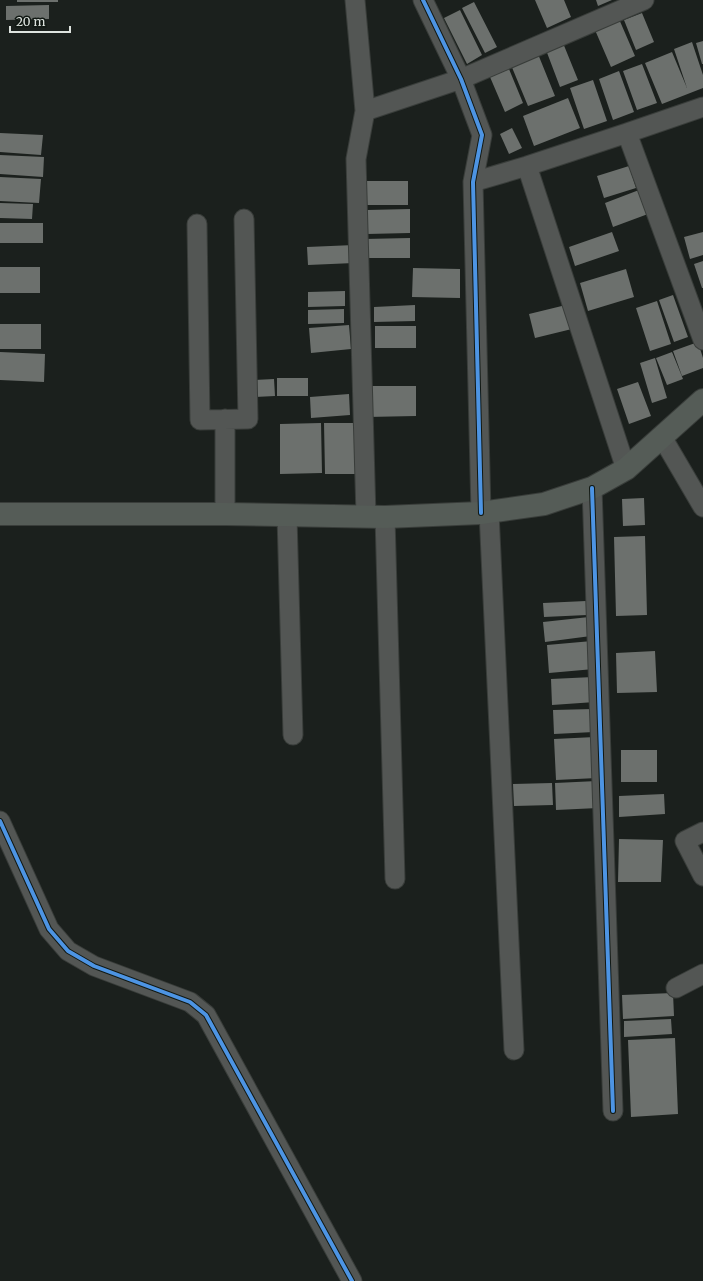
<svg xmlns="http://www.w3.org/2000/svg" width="703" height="1281" font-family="Merriweather,serif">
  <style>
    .building { fill: #6c706d }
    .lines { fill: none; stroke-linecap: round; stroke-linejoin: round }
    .minor-casing { stroke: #393d3a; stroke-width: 21 }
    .major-casing { stroke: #393d3a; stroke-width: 24 }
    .minor { stroke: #535654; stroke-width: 19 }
    .major { stroke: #555c57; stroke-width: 22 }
    .cycleway-casing { stroke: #111813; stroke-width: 6 }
    .cycleway { stroke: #4d94e3; stroke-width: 4 }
  </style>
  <rect width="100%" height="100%" fill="#1b201d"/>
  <path class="building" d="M17 0H58V2H17Z
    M535 0H564L571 17 547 28Z
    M596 0H612L598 6Z
    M474 2 497 47 485 53 462 8Z
    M49 5V19L6 20V6Z
    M460 10 482 55 467 64 444 18Z
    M642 13 654 42 636 50 624 20Z
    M619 19 635 56 611 67 595 30Z
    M703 41V64H702L696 43Z
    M692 42 703 75V88L662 104 645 63 672 52 687 88 674 49Z
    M563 43 578 80 560 87 546 50Z
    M538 54 555 96 528 106 511 65Z
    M642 64 657 103 637 110 623 71Z
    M509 69 523 103 505 112 490 77Z
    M619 71 634 112 613 120 599 79Z
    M593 80 607 121 584 129 570 88Z
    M568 98 580 128 534 146 523 116Z
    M512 128 522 148 509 154 500 134Z
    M0 133 43 135 41 155 0 152Z
    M0 155 44 157 43 177 0 174Z
    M629 166 636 188 604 198 597 176Z
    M0 177 41 179 39 203 0 201Z
    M366 181H408V205H365Z
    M639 190 648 214 613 227 605 203Z
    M0 203 33 204 32 219 0 218Z
    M410 209V233L367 234V210Z
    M0 223H43V243H0Z
    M612 232 619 251 575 266 569 247Z
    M703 232V255L690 259 684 237Z
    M410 238V258H364V239Z
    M354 245V263L308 265 307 247Z
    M703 261V288H702L694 264Z
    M0 267H40V293H0Z
    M413 268 460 269V298L412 297Z
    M626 269 634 297 588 311 580 283Z
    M345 291V306L308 307V292Z
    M673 295 688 337 674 342 659 300Z
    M657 301 671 344 650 351 636 308Z
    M570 304 576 328 535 338 529 314Z
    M415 305V321L374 322V307Z
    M344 309V323L308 324V310Z
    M0 324H41V349H0Z
    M349 325 351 349 311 353 309 328Z
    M375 326H416V348H375Z
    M698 342 703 358V368L682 376 673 351Z
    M0 352 45 354 44 382 0 380Z
    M672 352 683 379 667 385 656 358Z
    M655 358 667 398 652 403 640 363Z
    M277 378H308V396H277Z
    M274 379 275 396 255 397 254 380Z
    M638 382 651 416 629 424 617 389Z
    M366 386H416V416L367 417Z
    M349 394 350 415 311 418 310 397Z
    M321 423 322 473 280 474V424Z
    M324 423H355L356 474H325Z
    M644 498 645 525 623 526 622 499Z
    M645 536 647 615 616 616 614 537Z
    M586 601 587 615 544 617 543 603Z
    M589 617 591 636 545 642 543 622Z
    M592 641 594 669 549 673 547 645Z
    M655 651 657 692 617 693 616 653Z
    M593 677 595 702 552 705 551 679Z
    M593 709 594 732 554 734 553 710Z
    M595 737 597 778 556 780 554 739Z
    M621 750H657V782H621Z
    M597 781 598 808 556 810 555 783Z
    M552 783 553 805 514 806 513 784Z
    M664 794 665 814 619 817V796Z
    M619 839 663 840 661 882H618Z
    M673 993 674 1016 623 1019 622 995Z
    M671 1019 672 1034 624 1037V1021Z
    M675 1038 678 1114 631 1117 628 1040Z"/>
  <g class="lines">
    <defs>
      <path id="minor" d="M355 0 365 111 356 159 366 516
        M423 0 461 79 482 135 473 182 481 513
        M365 111 461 79 644 0
        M627 133 703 107
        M527 166 626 469
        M473 182 527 166 627 133 703 340
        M197 224 200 420 248 419 244 219
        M662 437 703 507
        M592 488 613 1111
        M489 512 514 1050
        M225 514V419
        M287 516 293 735
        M385 517 395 879
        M0 821 49 929 68 951 94 966 190 1002 206 1015 352 1281
        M703 832 685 841 703 876
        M676 988 703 974"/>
      <path id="major" d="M0 514H225L385 517 481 513 544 504 592 488 626 469 703 400"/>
    </defs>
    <use href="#minor" class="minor-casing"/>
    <use href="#major" class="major-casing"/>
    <use href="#minor" class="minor"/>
    <use href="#major" class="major"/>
    <defs>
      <path id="cycleway" d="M423 0 461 79 482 135 473 182 481 513
        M592 488 613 1111
        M0 821 49 929 68 951 94 966 190 1002 206 1015 352 1281"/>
    </defs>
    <use href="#cycleway" class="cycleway-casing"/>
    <use href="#cycleway" class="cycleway"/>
  </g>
  <path d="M10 26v6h60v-6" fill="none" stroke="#dee3df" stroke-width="2"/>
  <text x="16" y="26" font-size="12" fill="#dee3df" stroke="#111813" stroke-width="3" paint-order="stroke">20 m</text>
</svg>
